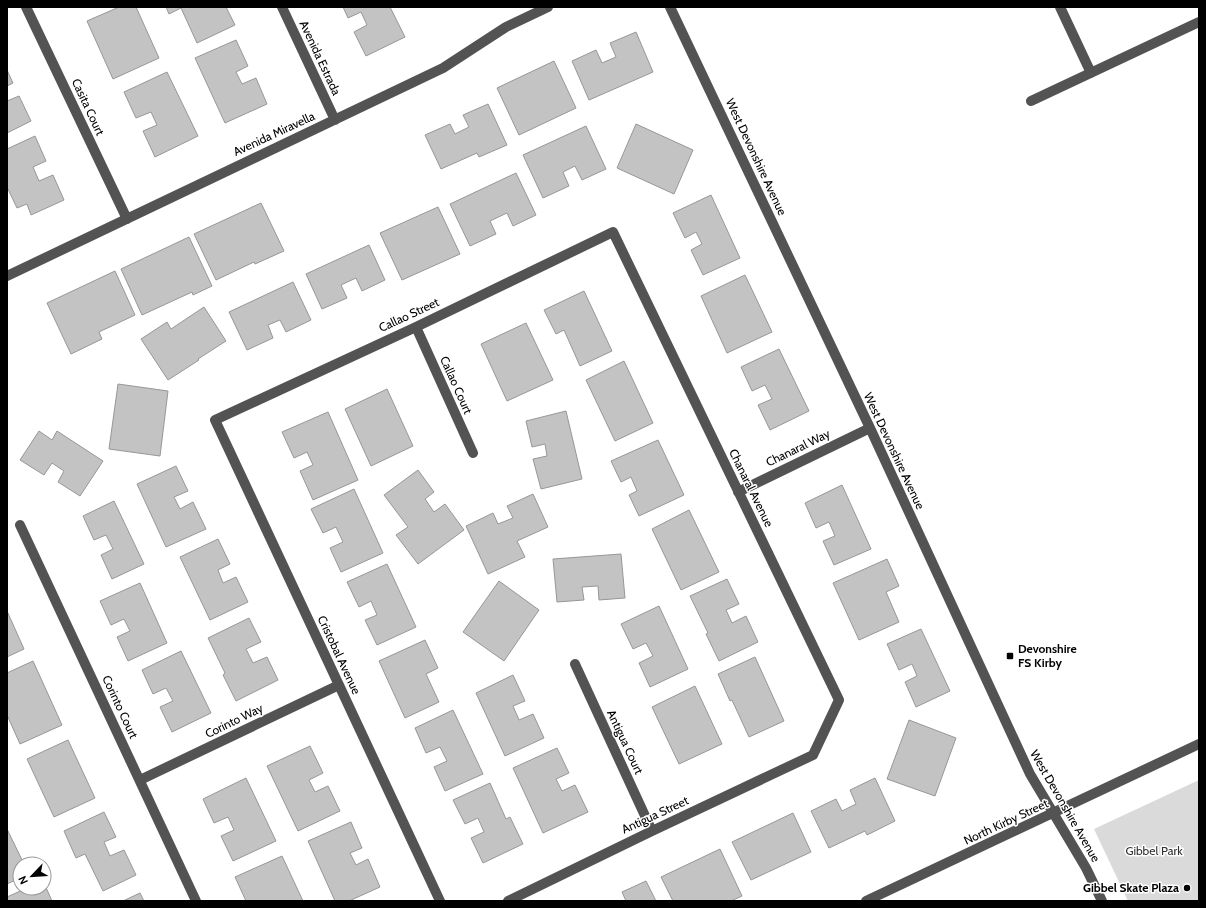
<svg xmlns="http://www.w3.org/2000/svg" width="1206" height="908" font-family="Cabin,sans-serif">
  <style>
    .green { fill: #dadada }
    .building { fill: #c3c3c3; stroke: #979797 }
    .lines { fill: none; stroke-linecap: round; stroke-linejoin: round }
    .minor { stroke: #535353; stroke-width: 10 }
    .poi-dot { fill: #000; stroke: #fff; stroke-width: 1.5 }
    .labels { text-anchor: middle; stroke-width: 3; stroke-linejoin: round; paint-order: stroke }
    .street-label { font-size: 12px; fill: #000; stroke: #fff }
    .poi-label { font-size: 12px; font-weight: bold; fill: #000; stroke: #fff; text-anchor: start }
    .park-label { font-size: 12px; fill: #313131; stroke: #fff }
  </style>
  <rect width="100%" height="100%" fill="#fff"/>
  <path class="green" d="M1199 780V901H1128L1094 829Z"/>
  <path class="building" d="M119 7H136L159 58 113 79 87 21Z
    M166 7H226L235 25 197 43 181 8 169 14Z
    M343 7H390L405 37 366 56 354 32 367 25 361 12 348 18Z
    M636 32 653 72 589 100 572 61 596 50 602 63 616 57 610 43Z
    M236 40 248 66 236 72 242 84 256 78 267 104 225 123 195 58Z
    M554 61 576 108 519 135 497 88Z
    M7 70 13 83 7 86Z
    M167 72 198 136 155 157 143 131 157 125 151 112 136 118 124 92Z
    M19 96 31 121 7 133V101Z
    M488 104 507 145 479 157 477 153 441 169 425 135 450 124 455 134 469 127 463 115Z
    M636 124 693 150 674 194 617 168Z
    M586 126 606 169 582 180 575 166 563 172 569 186 543 198 523 155Z
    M35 136 46 161 33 167 39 181 53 175 64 200 31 215 27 204 17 208 7 187V149Z
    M516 173 536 215 513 226 507 213 490 221 496 234 470 246 450 204Z
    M711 195 740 258 703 275 691 250 702 244 696 232 685 238 673 213Z
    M261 203 284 251 255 264 254 262 216 280 194 234Z
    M438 207 460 254 402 280 380 233Z
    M189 237 212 286 193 295 192 292 142 315 121 269Z
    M369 245 385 280 362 291 356 278 341 285 347 298 322 309 306 274Z
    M115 271 135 315 99 332 102 339 71 354 47 303Z
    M745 275 772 332 727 353 701 296Z
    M293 282 311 320 286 332 280 320 268 325 273 338 247 350 229 312Z
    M584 291 612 351 580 366 564 330 556 334 544 310Z
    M204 307 226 341 198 359 199 360 168 380 141 339 167 322 171 329Z
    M526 323 553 380 507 401 481 344Z
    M779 349 809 411 770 430 758 405 772 399 765 385 752 391 741 367Z
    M624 361 653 423 615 441 586 380Z
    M118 384 168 391 160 456 109 449Z
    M387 389 413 446 371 466 345 409Z
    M566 411 582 479 541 489 533 459 547 456 545 444 532 447 526 421Z
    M328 412 358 480 313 500 300 471 313 465 307 452 294 458 282 432Z
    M39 431 52 440 57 431 103 461 80 496 58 482 64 471 52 463 44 475 20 460Z
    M658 440 684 495 639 516 629 495 637 491 631 477 621 482 611 461Z
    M176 466 188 491 174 497 180 509 193 502 206 529 166 547 137 484Z
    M418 470 434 492 425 499 434 512 445 504 464 530 418 564 396 535 408 527 384 495Z
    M842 485 871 549 834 565 823 541 835 536 829 522 816 528 805 503Z
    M354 489 383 553 341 572 330 548 343 542 336 527 323 533 311 509Z
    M533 494 548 527 517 541 525 557 488 574 466 526 493 513 498 524 513 518 507 506Z
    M114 501 144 564 112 579 101 555 113 549 106 535 94 540 83 516Z
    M689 510 719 572 681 590 652 529Z
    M218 539 230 564 218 570 223 583 236 577 248 602 210 620 180 557Z
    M621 554 625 598 599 600 598 586 582 587 584 600 557 602 553 559Z
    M887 559 899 586 886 592 899 622 859 640 833 583Z
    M387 564 416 627 377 645 365 620 377 615 371 601 359 607 347 582Z
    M727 579 739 604 726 610 732 623 746 616 758 642 719 661 706 634 708 633 690 596Z
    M499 581 539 610 504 661 463 632Z
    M140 583 167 643 128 661 117 637 130 631 124 619 111 625 100 601Z
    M659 606 688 669 650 687 639 663 653 656 646 643 633 649 621 624Z
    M7 611 24 649 7 657Z
    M249 618 261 642 246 649 253 663 267 657 278 680 236 701 223 675 225 673 208 638Z
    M921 629 950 691 916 707 905 682 917 676 912 664 899 670 887 644Z
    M425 640 438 668 426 674 439 702 405 718 379 661Z
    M181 651 211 713 172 732 160 707 173 701 166 688 153 694 142 670Z
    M755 657 784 721 749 737 732 700 730 701 718 674Z
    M33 661 62 725 20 744 7 715V673Z
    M513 675 525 701 513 706 519 720 533 714 544 738 505 756 476 693Z
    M695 686 722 744 679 764 652 707Z
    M453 710 483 774 445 791 434 767 447 761 440 747 426 753 415 728Z
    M909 720 956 738 935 796 887 779Z
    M68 740 95 798 54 817 27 759Z
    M310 746 323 773 309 780 315 792 328 786 340 811 298 831 267 766Z
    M557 748 569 773 556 779 562 791 575 785 588 812 543 833 513 768Z
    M246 778 276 841 233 861 221 836 234 830 228 817 214 823 203 799Z
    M875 778 895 821 867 835 865 831 829 848 811 811 836 799 842 811 856 804 850 790Z
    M490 783 506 819 510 817 523 844 483 863 471 838 484 832 478 818 465 824 453 800Z
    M104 812 116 837 104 842 110 856 124 850 136 875 103 891 85 854 76 858 64 831Z
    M793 813 811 852 751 880 732 842Z
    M351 822 362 848 350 853 356 865 368 859 380 887 349 901H335L308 841Z
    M7 829 24 864H20V878L7 884Z
    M720 849 742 896 731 901H673L661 877Z
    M282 856 303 901H246L235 877Z
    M646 881 656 901H626L622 892Z
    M44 883 52 901H7V897L27 888H44Z
    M140 893 144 901H123Z"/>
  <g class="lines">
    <path class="minor" d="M26 7 127 219
      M282 7 335 120
      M670 7 870 428 1030 774 1086 868 1102 901
      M1060 7 1091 73
      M1031 101 1199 22
      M7 276 443 68 506 27 548 7
      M416 327 473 453
      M738 492 870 428
      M20 525 196 901
      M575 664 652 831
      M140 780 339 685
      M440 901 215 420 416 327 613 232 839 700 813 755 652 831 508 901
      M866 901 1199 744"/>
  </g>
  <g class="poi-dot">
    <rect x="1006" y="652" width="8" height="8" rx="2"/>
    <circle cx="1187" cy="888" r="4"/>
  </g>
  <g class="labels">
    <g class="street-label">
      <text transform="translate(320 58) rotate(65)" y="4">Avenida Estrada</text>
      <text transform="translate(88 107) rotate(65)" y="4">Casita Court</text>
      <text transform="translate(274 134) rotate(-25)" y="4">Avenida Miravella</text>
      <text transform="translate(756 157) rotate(65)" y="4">West Devonshire Avenue</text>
      <text transform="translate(409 315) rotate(-25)" y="4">Callao Street</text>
      <text transform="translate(456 385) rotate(66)" y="4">Callao Court</text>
      <text transform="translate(798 448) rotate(-26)" y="4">Chanaral Way</text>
      <text transform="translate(894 451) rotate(65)" y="4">West Devonshire Avenue</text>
      <text transform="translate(751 488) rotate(64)" y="4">Chanaral Avenue</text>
      <text transform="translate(339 655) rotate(65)" y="4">Cristobal Avenue</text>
      <text transform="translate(120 707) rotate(65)" y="4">Corinto Court</text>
      <text transform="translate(234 721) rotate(-26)" y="4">Corinto Way</text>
      <text transform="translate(625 742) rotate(65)" y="4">Antigua Court</text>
      <text transform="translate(1065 806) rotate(60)" y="4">West Devonshire Avenue</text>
      <text transform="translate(655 815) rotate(-25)" y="4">Antigua Street</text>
      <text transform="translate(1006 822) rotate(-25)" y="4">North Kirby Street</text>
    </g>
    <g class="poi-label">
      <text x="1018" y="653">Devonshire<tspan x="1018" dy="14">FS Kirby</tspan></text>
      <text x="1179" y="892" text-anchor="end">Gibbel Skate Plaza</text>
    </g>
    <g class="park-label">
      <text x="1154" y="855">Gibbel Park</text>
    </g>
  </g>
  <rect width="1206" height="908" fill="none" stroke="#000000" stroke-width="16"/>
  <g transform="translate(32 876) rotate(245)"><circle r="19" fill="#ffffff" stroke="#999999"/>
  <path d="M0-3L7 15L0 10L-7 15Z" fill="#000000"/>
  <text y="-6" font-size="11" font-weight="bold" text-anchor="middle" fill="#000000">N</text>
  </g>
</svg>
